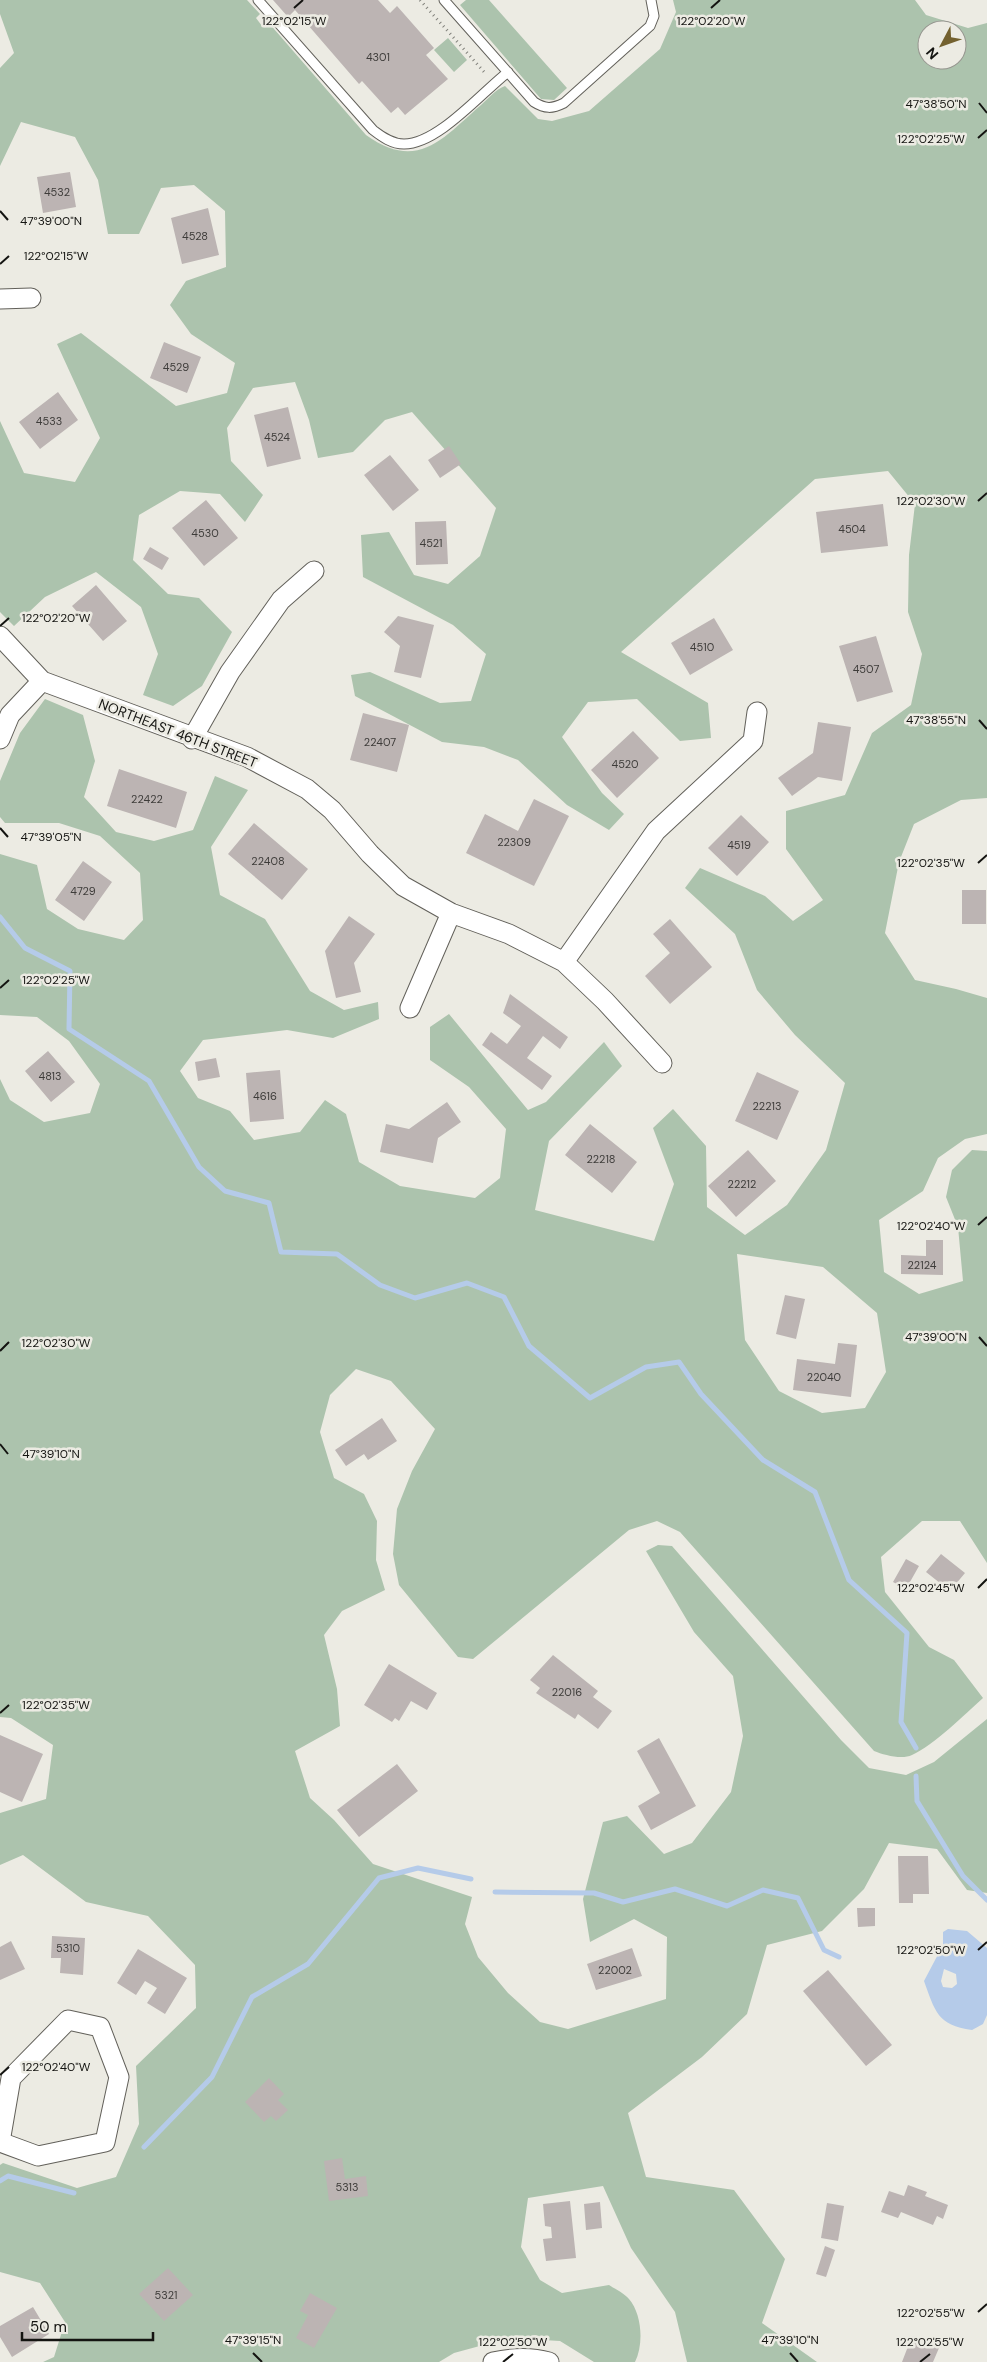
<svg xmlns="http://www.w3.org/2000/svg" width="987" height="2362" font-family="'DM Sans',sans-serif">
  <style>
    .green { fill: #acc3ad; fill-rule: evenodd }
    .water { fill: #b5cbe9; fill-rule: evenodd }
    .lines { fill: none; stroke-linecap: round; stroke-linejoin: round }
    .stream { stroke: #b5cbe9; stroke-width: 5 }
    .building { fill: #bcb4b3 }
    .service-casing { stroke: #62605a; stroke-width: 11 }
    .minor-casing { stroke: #62605a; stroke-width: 21 }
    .path { stroke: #81817b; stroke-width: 3; stroke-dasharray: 1 4; stroke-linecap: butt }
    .service { stroke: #fff; stroke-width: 9 }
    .minor { stroke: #fff; stroke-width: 19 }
    .ticks { fill: none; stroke: #141411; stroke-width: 2 }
    .labels { text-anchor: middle; stroke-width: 5; stroke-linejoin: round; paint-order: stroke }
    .number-label { font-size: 11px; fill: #3e3c3a }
    .street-label { font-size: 14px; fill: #141411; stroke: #ecebe3 }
    .ticks-label { font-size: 12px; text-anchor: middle; fill: #141411; stroke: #ecebe3; stroke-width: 5; stroke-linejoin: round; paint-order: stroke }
  </style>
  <rect width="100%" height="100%" fill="#ecebe3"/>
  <path class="green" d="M0 0H247L260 14 256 18 262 26 268 22 366 135C418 172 442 139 481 105 489 98 496 89 505 86L538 119 552 121 589 111 660 49 676 12 673 0H915L926 15 968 28 987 23V798L961 800 914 824 899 862 885 933 915 980 956 989 987 998V1134L965 1139 938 1158 923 1191 879 1220 884 1272 919 1294 963 1281 958 1227 946 1197 952 1170 972 1150 987 1151V1563L960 1521H922L881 1557 885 1592 929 1647 954 1660 983 1698C965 1714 933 1746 912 1755 902 1760 884 1755 874 1751L680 1532 657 1521 629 1530 473 1659 458 1657 399 1585 393 1554 397 1509 412 1471 435 1429 391 1381 356 1369 330 1395 320 1432 334 1478 364 1494 377 1521 376 1560 385 1590 342 1611 324 1635 337 1689 340 1726 295 1751 310 1798 334 1820 373 1864 472 1897 465 1924 478 1957 508 1993 540 2022 568 2029 666 1999 667 1937 634 1919 590 1942 583 1899 603 1822 627 1816 664 1854 692 1843 731 1792 743 1736 733 1676 694 1632 646 1551 658 1545 672 1546 841 1740 869 1768 906 1775 934 1762 987 1719V1893L967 1890 937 1849 889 1843 864 1889 822 1931 767 1945 747 2014 702 2057 628 2113 646 2177 734 2190 785 2259 762 2323 817 2362H687L675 2312 631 2248 603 2186 528 2198 521 2247 540 2280 562 2293 609 2285C615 2289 624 2293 629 2299 642 2314 644 2344 635 2362H594L560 2341 509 2338 454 2353 439 2362H43L54 2357 65 2322 40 2283 0 2272V2165L3 2163 77 2188 116 2177 139 2124 136 2066 196 2008 195 1965 148 1916 86 1902 23 1855 0 1865V1813L46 1799 53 1745 11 1718 0 1717V1079L10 1100 44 1122 90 1113 100 1084 69 1041 37 1017 0 1015V854L37 865 47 909 78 929 124 940 143 920 140 873 100 836 59 823H5L0 817V781L20 733 45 699 83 715 95 761 84 797 116 832 154 841 193 830 215 776 248 790 211 847 220 895 265 919 310 991 344 1010 378 1002 379 1019 333 1038 287 1030 203 1040 180 1071 198 1098 230 1111 254 1140 300 1132 325 1100 346 1114 359 1162 400 1186 475 1198 500 1178 506 1129 469 1087 430 1060V1027L449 1014 528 1110 546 1102 604 1042 622 1066 549 1141 535 1210 654 1241 674 1184 653 1128 673 1109 706 1146 707 1207 745 1235 787 1205 826 1150 845 1083 795 1035 757 990 735 934 685 888 700 868 765 896 793 921 823 900 786 849V811L845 795 872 733 911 705 922 654 908 612 909 555 915 504 888 471 815 479 621 652 708 703 711 738 680 741 637 699 588 702 562 737 602 793 624 814 609 830 567 805 518 760 484 747 442 742 355 696 351 675 370 672 440 703 471 701 486 654 453 625 363 577 361 535 389 532 414 575 448 584 480 556 496 508 412 412 385 420 353 452 318 458 309 420 295 382 253 388 227 428 231 461 263 495 245 522 220 494 180 491 139 515 133 560 168 594 199 598 232 632 202 686 173 706 143 695 158 654 141 607 96 572 45 597 14 626 0 612V421L24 473 75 482 100 438 57 344 81 333 176 406 227 393 235 363 191 334 170 305 186 281 226 267 225 211 194 185 161 188 139 234H108L98 180 75 137 21 122 0 166V68L14 53 0 14ZM927 30H957V60H927ZM737 1254 823 1267 877 1313 886 1372 865 1408 822 1413 779 1391 745 1340Z
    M466 0H489L567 88 554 100 541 99 460 5Z
    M448 38 467 60 454 72 434 50Z"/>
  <path class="water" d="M948 1929 967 1931 987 1948V2015L983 2024 972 2030C937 2025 935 2011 924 1981L943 1945V1932ZM944 1969 956 1974 957 1984 952 1988 943 1987 941 1981Z"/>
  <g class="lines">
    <path class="stream" d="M0 917 25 948 70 971 69 1029 149 1081 199 1167 225 1191 269 1203 281 1252 337 1254 380 1285 415 1298 467 1283 504 1297 529 1346 590 1398 646 1367 679 1362 701 1394 763 1460 815 1492 849 1580 907 1633 901 1722 916 1748
      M916 1776 917 1801 963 1876 987 1900
      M495 1892 594 1893 623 1902 675 1889 727 1906 763 1890 798 1898 824 1950 839 1957
      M144 2147 212 2077 252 1997 308 1964 379 1878 418 1868 471 1879
      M0 2181 8 2176 74 2193"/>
  </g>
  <path class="building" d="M273 0H378L390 13 397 6 434 48 426 55 448 79 405 115 398 107 391 113 362 81 359 84 295 10 288 17Z
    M70 172 76 207 43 213 37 177Z
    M208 208 219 255 182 264 171 218Z
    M164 342 201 357 187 393 150 378Z
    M58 392 78 420 40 449 19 422Z
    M288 407 301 459 267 467 254 415Z
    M449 446 461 464 440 478 428 460Z
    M390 455 419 490 393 511 364 475Z
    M206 500 238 538 204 566 172 528Z
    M883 504 888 546 821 553 816 512Z
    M446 521 448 564 416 565 415 522Z
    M150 547 169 558 162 570 143 559Z
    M96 585 127 621 103 641 72 606Z
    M398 616 434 625 421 678 394 672 400 646 384 632Z
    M714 618 733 650 690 675 671 643Z
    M876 636 893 692 857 702 839 646Z
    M363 713 409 725 397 772 350 760Z
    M818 722 851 727 842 781 818 777 792 796 778 778 813 753Z
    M633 731 659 758 617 798 591 770Z
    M119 769 187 792 176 828 107 806Z
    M534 799 569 816 534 886 466 853 485 814 518 831Z
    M741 815 769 842 737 876 708 848Z
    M254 823 308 869 282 900 228 854Z
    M83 861 112 882 84 921 55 900Z
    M962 890H986V924H962Z
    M349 916 375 934 354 963 361 992 336 998 325 951Z
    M670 919 712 967 670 1004 645 976 670 953 653 934Z
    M510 994 568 1037 560 1049 543 1036 527 1058 552 1076 542 1090 482 1045 491 1032 507 1044 521 1026 503 1013Z
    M48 1051 75 1082 51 1102 25 1071Z
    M216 1058 220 1077 198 1081 195 1062Z
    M280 1070 284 1119 250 1122 246 1073Z
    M757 1072 799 1091 777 1140 735 1121Z
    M447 1102 461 1122 438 1138 433 1163 380 1152 386 1124 409 1129Z
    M590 1124 637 1162 612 1193 565 1155Z
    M748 1150 776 1181 736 1217 708 1186Z
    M926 1240H943V1275L901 1274V1255L926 1256Z
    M785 1295 805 1299 796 1339 776 1334Z
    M838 1343 857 1345 851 1397 793 1390 797 1359 835 1364Z
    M382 1418 397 1441 368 1460 364 1454 346 1466 335 1450Z
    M941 1554 965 1573 950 1591 926 1572Z
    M906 1559 919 1566 906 1589 893 1582Z
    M553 1655 598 1691 593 1697 612 1711 598 1729 578 1714 575 1719 536 1693 540 1688 530 1680Z
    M389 1664 437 1693 427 1710 411 1701 399 1721 395 1718 392 1722 364 1705Z
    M0 1735 43 1754 22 1802 0 1792Z
    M659 1738 696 1806 651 1830 638 1806 660 1793 637 1751Z
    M397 1764 418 1791 359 1837 337 1810Z
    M898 1856H928L929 1894H913V1903H899Z
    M857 1908H875V1926L858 1927Z
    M52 1936 85 1938 83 1975 60 1973 61 1958H51Z
    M11 1941 25 1969 0 1980V1947Z
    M632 1948 642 1976 596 1990 587 1964Z
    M138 1949 187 1978 165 2014 147 2003 157 1988 145 1981 136 1995 117 1983Z
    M828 1970 892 2045 866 2066 803 1991Z
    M269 2078 284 2094 278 2100 288 2110 276 2121 271 2116 264 2122 245 2102Z
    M342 2158 345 2179 366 2176 368 2196 329 2201 324 2161Z
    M908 2185 927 2192 925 2196 948 2205 943 2219 937 2216 933 2225 901 2212 898 2218 881 2212 889 2191 904 2196Z
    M570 2201 576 2258 546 2261 543 2239 552 2238 551 2227 545 2226 543 2204Z
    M600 2202 602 2228 586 2230 584 2204Z
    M827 2203 844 2206 838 2241 821 2238Z
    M825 2246 835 2250 826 2277 816 2274Z
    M168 2268 193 2295 164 2321 139 2294Z
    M310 2293 337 2308 314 2348 296 2338 308 2315 300 2311Z
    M33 2307 49 2334 12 2357 0 2337V2326Z
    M912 2336 939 2348 933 2362H902Z"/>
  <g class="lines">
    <defs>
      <path id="service" d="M258 0 373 130C382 137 392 144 404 144 438 144 481 93 508 72
        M444 0 534 102C545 109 552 109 564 103L650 26 654 16 651 0"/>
      <path id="minor" d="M0 299 31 298
        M0 636 42 681 247 757 307 789 332 810 370 854 403 886 451 913 509 934 564 962 605 1001 662 1063
        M0 739 10 715 42 681
        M192 739 230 672 281 600 314 571
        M564 962 656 831 753 741 757 712
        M410 1008 451 913
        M0 2142 11 2078 68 2020 100 2027 119 2077 105 2142 38 2156 0 2142
        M493 2362C511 2358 531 2357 549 2362"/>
    </defs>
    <use href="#service" class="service-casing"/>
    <use href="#minor" class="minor-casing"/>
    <path class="path" d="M420 0 486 74"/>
    <use href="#service" class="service"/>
    <use href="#minor" class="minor"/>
  </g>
  <path class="ticks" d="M294 8 303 0M711 8 720 0M979 103 987 113M978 138 987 130M0 211 8 220M0 264 9 256M978 501 987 493M0 626 9 618M979 720 987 729M0 828 8 837M978 863 987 855M0 988 9 980M978 1225 987 1217M979 1337 987 1346M0 1351 9 1342M0 1444 8 1454M978 1588 987 1579M0 1713 9 1705M978 1950 987 1942M0 2075 9 2067M978 2312 987 2304M253 2353 262 2362M790 2353 798 2362M503 2362 513 2354M920 2362 930 2354"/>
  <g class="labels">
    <g class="number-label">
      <text x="378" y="61">4301</text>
      <text x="57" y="196">4532</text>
      <text x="195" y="240">4528</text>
      <text x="176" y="371">4529</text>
      <text x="49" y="425">4533</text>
      <text x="277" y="441">4524</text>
      <text x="852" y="533">4504</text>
      <text x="205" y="537">4530</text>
      <text x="431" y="547">4521</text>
      <text x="702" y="651">4510</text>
      <text x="866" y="673">4507</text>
      <text x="380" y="746">22407</text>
      <text x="625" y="768">4520</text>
      <text x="147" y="803">22422</text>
      <text x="514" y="846">22309</text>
      <text x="739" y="849">4519</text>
      <text x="268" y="865">22408</text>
      <text x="83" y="895">4729</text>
      <text x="50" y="1080">4813</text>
      <text x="265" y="1100">4616</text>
      <text x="767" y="1110">22213</text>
      <text x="601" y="1163">22218</text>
      <text x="742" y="1188">22212</text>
      <text x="922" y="1269">22124</text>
      <text x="824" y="1381">22040</text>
      <text x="567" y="1696">22016</text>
      <text x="68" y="1952">5310</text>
      <text x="615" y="1974">22002</text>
      <text x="347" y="2191">5313</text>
      <text x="166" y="2299">5321</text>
    </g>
    <g class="street-label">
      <text transform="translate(178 733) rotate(21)" y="5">NORTHEAST 46TH STREET</text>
    </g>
  </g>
  <g class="ticks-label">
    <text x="294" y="25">122°02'15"W</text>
    <text x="711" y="25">122°02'20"W</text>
    <text x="936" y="108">47°38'50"N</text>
    <text x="931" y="143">122°02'25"W</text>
    <text x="51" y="225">47°39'00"N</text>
    <text x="56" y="260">122°02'15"W</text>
    <text x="931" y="505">122°02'30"W</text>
    <text x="56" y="622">122°02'20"W</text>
    <text x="936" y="724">47°38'55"N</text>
    <text x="51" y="841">47°39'05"N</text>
    <text x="931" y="867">122°02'35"W</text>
    <text x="56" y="984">122°02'25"W</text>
    <text x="931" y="1230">122°02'40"W</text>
    <text x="936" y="1341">47°39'00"N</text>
    <text x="56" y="1347">122°02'30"W</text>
    <text x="51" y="1458">47°39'10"N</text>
    <text x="931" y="1592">122°02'45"W</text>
    <text x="56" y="1709">122°02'35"W</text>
    <text x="931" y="1954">122°02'50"W</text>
    <text x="56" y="2071">122°02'40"W</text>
    <text x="931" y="2317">122°02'55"W</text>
    <text x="253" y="2344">47°39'15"N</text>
    <text x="790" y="2344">47°39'10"N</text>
    <text x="513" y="2346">122°02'50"W</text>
    <text x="930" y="2346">122°02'55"W</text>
  </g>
  <g transform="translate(942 45) rotate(229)"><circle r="24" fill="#ecebe3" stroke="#96958f"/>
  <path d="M0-4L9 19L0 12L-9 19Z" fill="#73612f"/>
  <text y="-8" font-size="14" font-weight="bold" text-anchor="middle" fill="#141411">N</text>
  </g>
  <path d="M22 2332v8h131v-8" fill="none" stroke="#141411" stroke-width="2.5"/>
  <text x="30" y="2332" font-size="15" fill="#141411" stroke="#ecebe3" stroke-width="4" paint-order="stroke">50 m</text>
</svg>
